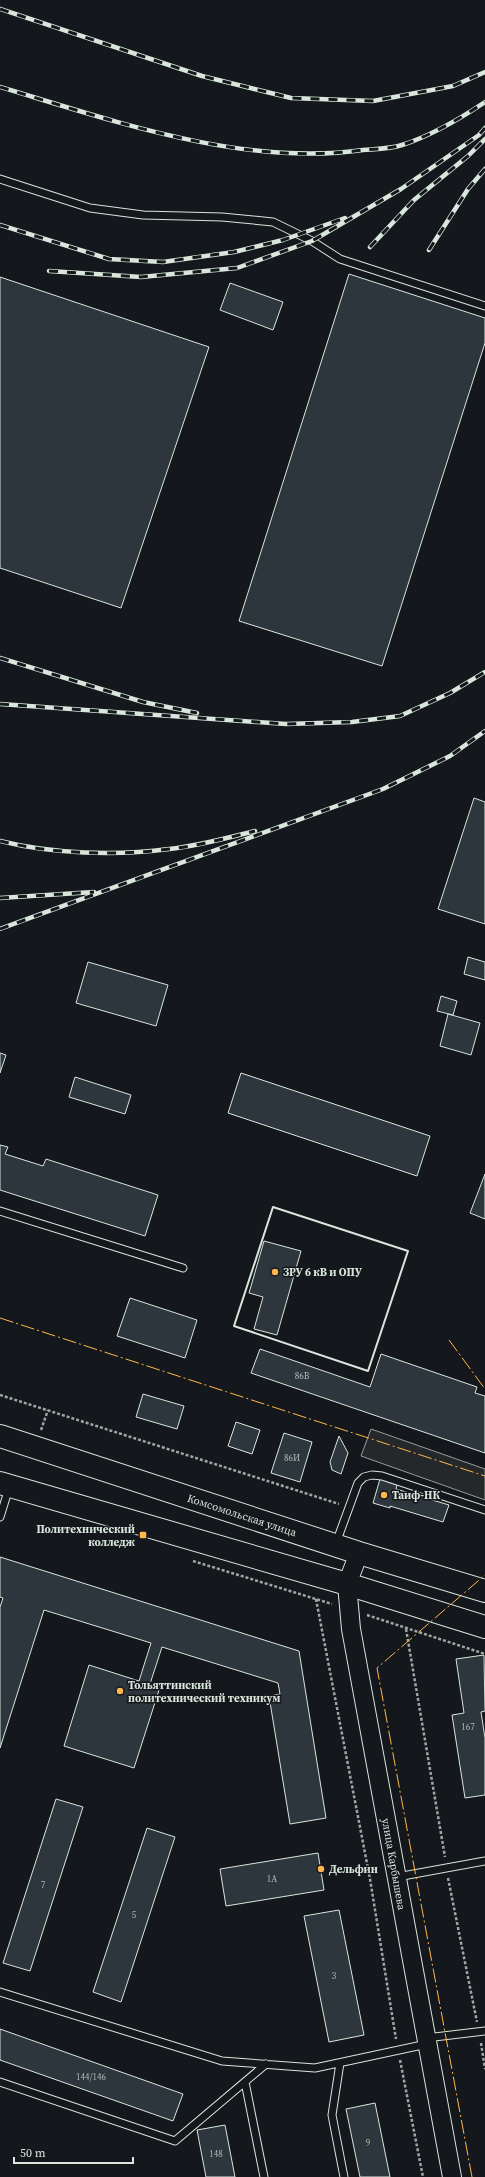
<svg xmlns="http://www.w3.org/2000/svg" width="485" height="2177" font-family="'Source Serif 4',serif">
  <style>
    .parking { fill: #24282b; stroke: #939e99 }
    .building { fill: #2c363c; stroke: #d8e6dc }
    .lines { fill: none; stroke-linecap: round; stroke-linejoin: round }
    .service-casing { stroke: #d8e6dc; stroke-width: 9 }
    .tertiary-casing { stroke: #d8e6dc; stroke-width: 20 }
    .primary-casing { stroke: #d8e6dc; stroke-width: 24 }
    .path { stroke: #9da8a2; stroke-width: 2.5; stroke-dasharray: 3 2; stroke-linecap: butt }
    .service { stroke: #14181c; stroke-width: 7 }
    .tertiary { stroke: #14181c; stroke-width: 18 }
    .primary { stroke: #14181c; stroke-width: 22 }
    .rail-casing { stroke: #d8e6dc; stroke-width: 4.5 }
    .rail { stroke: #14181c; stroke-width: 3; stroke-dasharray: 9; stroke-linecap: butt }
    .wall { stroke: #d8e6dc; stroke-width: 2 }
    .power { stroke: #ffb74d; stroke-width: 1; stroke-dasharray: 14 3 2 3; stroke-linecap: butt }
    .poi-dot { fill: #ffb74d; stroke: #14181c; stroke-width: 1.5 }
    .labels { text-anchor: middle; stroke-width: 3; stroke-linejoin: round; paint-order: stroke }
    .number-label { font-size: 9px; fill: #adbab4 }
    .poi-label { font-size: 11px; font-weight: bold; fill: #d8e6dc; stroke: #14181c; text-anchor: start }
    .street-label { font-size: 11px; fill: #d8e6dc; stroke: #14181c }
  </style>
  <rect width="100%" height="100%" fill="#14181c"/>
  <path class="parking" d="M371 1429 485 1469V1500L361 1456Z"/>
  <path class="building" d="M349 274 485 318V343L382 666 239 621Z
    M0 277 209 347 121 608 0 568Z
    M230 283 283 302 273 330 220 310Z
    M474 798 485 802V924L438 909Z
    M468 957 485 962V980L464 974Z
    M88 962 168 985 156 1026 76 1003Z
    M441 996 457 1001 453 1015 437 1011Z
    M448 1014 480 1023 471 1055 440 1046Z
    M0 1053 6 1055 0 1073Z
    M241 1073 430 1136 417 1176 228 1113Z
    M75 1077 131 1095 125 1114 69 1097Z
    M0 1145 8 1147 5 1154 43 1166 46 1159 158 1195 145 1236 0 1190Z
    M485 1174V1219L470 1213Z
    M264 1241 301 1251 277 1335 254 1329 263 1297 249 1293Z
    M130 1298 197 1320 185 1358 117 1336Z
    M260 1349 370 1387 381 1354 477 1387 475 1393 485 1396V1453L251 1373Z
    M143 1394 184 1406 177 1429 136 1417Z
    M236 1422 260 1430 252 1454 228 1446Z
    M284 1433 312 1442 300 1482 271 1473Z
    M339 1436 348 1453 341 1474 332 1470 330 1462Z
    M380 1479 397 1485 396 1489 449 1505 443 1522 390 1506V1508L373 1503Z
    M0 1557 299 1651 326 1818 290 1824 269 1696 280 1694 278 1683 162 1647 150 1684 160 1687 134 1768 64 1746 89 1665 139 1681 151 1643 44 1610 0 1748V1607L3 1598 0 1597Z
    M484 1655 485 1711 481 1712 485 1738V1795L465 1798 452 1715 464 1713 456 1659Z
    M56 1799 83 1807 30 1971 3 1963Z
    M147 1828 175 1837 121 2002 93 1992Z
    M318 1853 324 1890 226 1906 220 1869Z
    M339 1910 364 2035 329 2042 304 1916Z
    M0 2029 183 2094 173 2121 0 2060Z
    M375 2103 390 2177H360L346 2109Z
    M225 2125 235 2177H206L197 2130Z"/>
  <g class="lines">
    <defs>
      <path id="service" d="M0 179 90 208 143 215 222 217 273 222 312 241 340 259 485 306
        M0 1211 183 1268
        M0 1517 9 1488
        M336 1543 358 1483 364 1477 372 1475 382 1476 485 1510
        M397 1877 485 1861
        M0 1992 222 2061 315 2068 427 2044
        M426 2038 485 2031
        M340 2063 332 2115 344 2177
        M0 2082 175 2141 266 2064
        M245 2082 264 2177"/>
      <path id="tertiary" d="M359 1553 347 1584 351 1629 452 2177"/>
      <path id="primary" d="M0 1436 359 1553 485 1591
        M0 1483 347 1584 485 1627"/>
    </defs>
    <use href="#service" class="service-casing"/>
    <use href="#tertiary" class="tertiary-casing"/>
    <use href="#primary" class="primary-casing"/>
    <path class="path" d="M0 1395 339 1504
      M41 1430 48 1410
      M193 1561 332 1604
      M316 1599 370 1879 396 2039
      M367 1615 485 1654
      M406 1629 445 1857
      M448 1878 477 2022
      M481 2043 485 2069
      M400 2060 423 2177"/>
    <use href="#service" class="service"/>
    <use href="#tertiary" class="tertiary"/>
    <use href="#primary" class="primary"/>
    <defs>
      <path id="rail" d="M0 9 202 76 291 98 373 101 453 86 485 72
        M0 87C114 121 243 167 363 150 375 149 390 149 402 145 430 136 461 118 485 102
        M0 225 109 259 163 262 234 252 283 240 345 218
        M370 247 414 200 468 156 485 139
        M429 250 468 189 485 169
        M49 271 141 277 237 268 312 241 401 189 479 135 485 128
        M0 658 143 702 197 713
        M0 704 286 724 352 722 400 716 450 693 485 672
        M0 841C52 854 116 856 169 849 198 846 227 838 255 831
        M0 898 94 892
        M0 929 383 789 450 756 485 731"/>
    </defs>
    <use href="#rail" class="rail-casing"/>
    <use href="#rail" class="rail"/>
    <path class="wall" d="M273 1207 408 1251 368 1371 234 1326Z"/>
    <path class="power" d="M0 1318 485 1476
      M449 1340 485 1389
      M472 2177 377 1668 485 1575"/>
  </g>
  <g class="poi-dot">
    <circle cx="275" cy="1272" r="4"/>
    <circle cx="384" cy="1495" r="4"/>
    <rect x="139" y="1531" width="8" height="8" rx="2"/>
    <circle cx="120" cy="1691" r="4"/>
    <circle cx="321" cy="1869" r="4"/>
  </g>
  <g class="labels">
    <g class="number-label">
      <text x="302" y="1379">86В</text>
      <text x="292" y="1461">86И</text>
      <text x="468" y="1730">167</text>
      <text x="272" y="1882">1А</text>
      <text x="43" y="1888">7</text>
      <text x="134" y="1918">5</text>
      <text x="334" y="1979">3</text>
      <text x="91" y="2080">144/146</text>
      <text x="368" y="2146">9</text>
      <text x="216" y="2157">148</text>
    </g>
    <g class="poi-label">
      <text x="283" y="1276">ЗРУ 6 кВ и ОПУ</text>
      <text x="392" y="1499">Таиф-НК</text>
      <text x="135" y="1533" text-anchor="end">Политехнический<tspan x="135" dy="13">колледж</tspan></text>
      <text x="128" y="1689">Тольяттинский<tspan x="128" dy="13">политехнический техникум</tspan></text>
      <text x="329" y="1873">Дельфин</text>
    </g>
    <g class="street-label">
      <text transform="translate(242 1515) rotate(18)" y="4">Комсомольская улица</text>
      <text transform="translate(394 1864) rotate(80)" y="4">улица Карбышева</text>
    </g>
  </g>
  <path d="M14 2157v6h119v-6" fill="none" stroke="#d8e6dc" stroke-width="2"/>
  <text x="20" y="2157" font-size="12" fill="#d8e6dc" stroke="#14181c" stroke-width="3" paint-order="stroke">50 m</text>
</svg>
